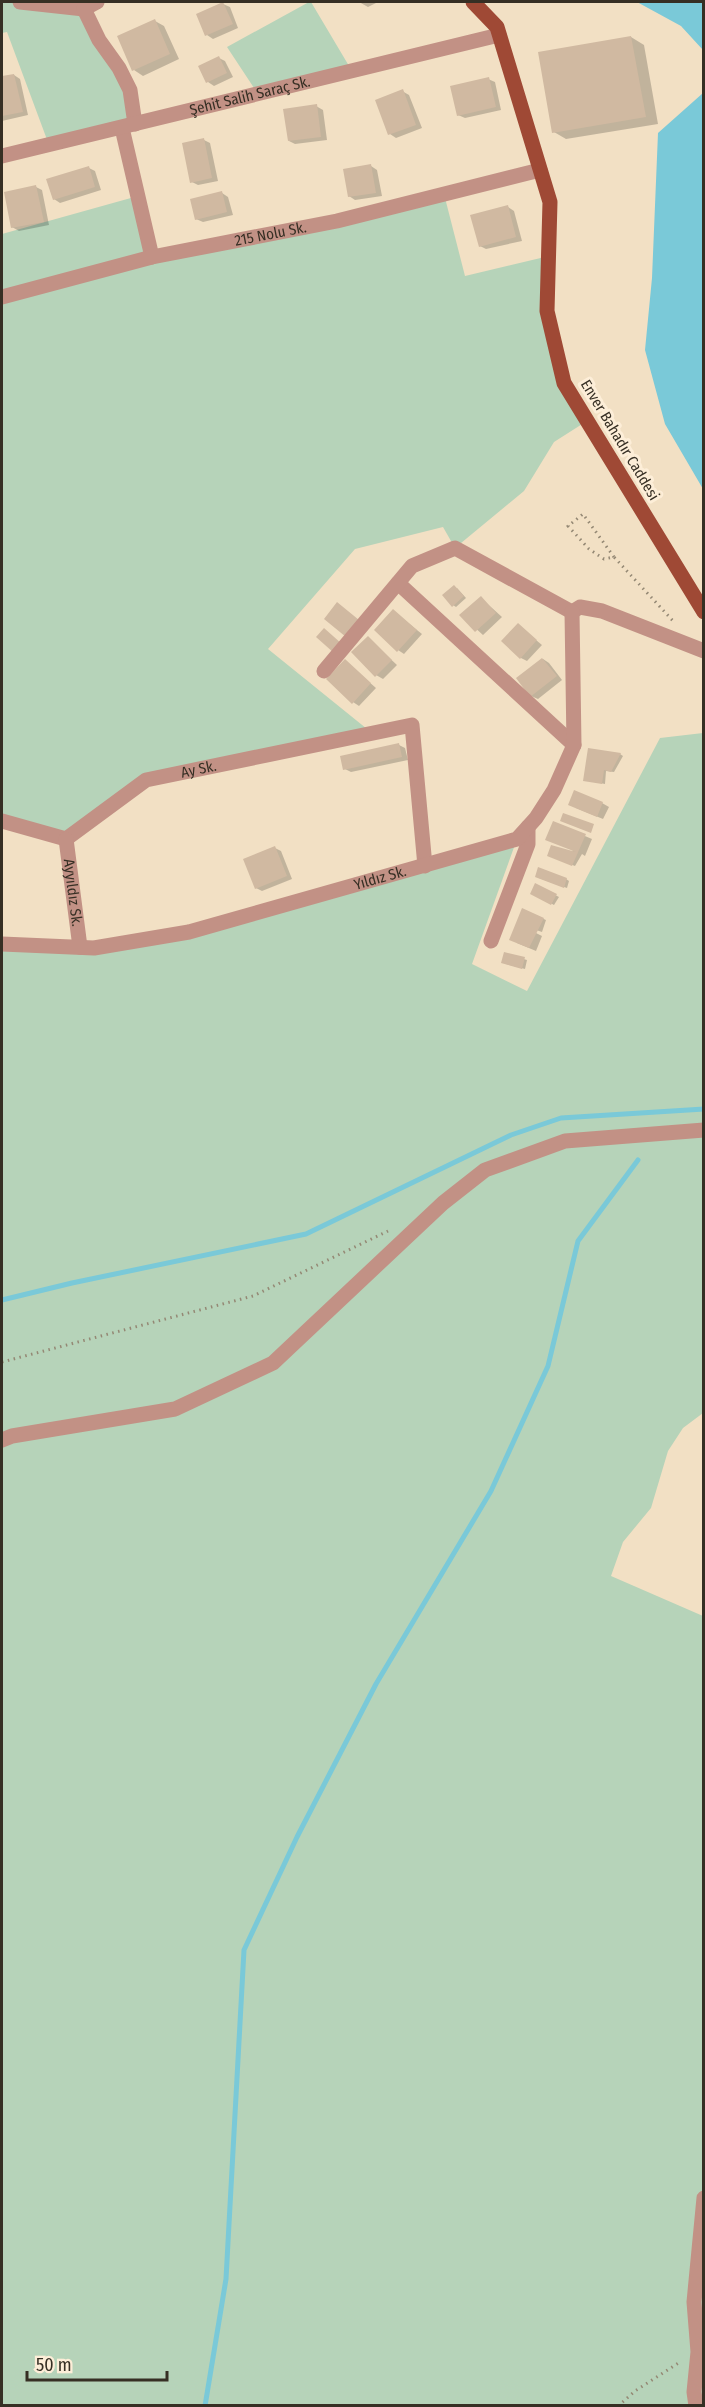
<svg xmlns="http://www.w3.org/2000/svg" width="705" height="2407" font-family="'Fira Sans Condensed',sans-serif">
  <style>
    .green { fill: #b6d3b9 }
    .water { fill: #7ac9d8 }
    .shadow { fill: #0003 }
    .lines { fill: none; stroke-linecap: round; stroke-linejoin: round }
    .stream { stroke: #7ac9d8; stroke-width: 5 }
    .building { fill: #d0b9a1 }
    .path { stroke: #948874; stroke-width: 3; stroke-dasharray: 1.5 4.5; stroke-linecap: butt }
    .minor { stroke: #c29185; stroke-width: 15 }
    .major { stroke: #9f4935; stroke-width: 15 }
    .labels { text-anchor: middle; stroke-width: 6; stroke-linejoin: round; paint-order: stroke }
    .street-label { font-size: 15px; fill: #362f24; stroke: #fdeed8 }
  </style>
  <rect width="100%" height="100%" fill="#f2e0c4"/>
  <path class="green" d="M2 2 84 9 119 68 135 124 49 145 7 32 2 33Z
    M309 2H311L352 71 258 94 227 47Z
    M444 194 465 276 549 256 547 311 564 383 587 421 554 442 524 491 455 548 443 527 355 549 268 649 372 733 146 780 66 839 2 821V234L138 196 152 256Z
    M703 733V1413L683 1428 668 1451 651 1508 623 1542 611 1576 703 1616V2405H2V944L94 948 189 932 517 839 472 964 527 991 660 738Z"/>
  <path class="water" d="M637 2H703V50L681 26Z
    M703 93V489L665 424 645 350 652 278 658 133Z"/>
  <path class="shadow" d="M359 2H378L368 7Z
    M223 4 230 7 238 28 213 39 207 35Z
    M155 21 164 26 179 59 143 76 134 70Z
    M631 37 644 45 658 124 566 139 554 132Z
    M219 58 225 61 233 77 214 86 208 82 200 67Z
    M14 75 20 79 28 115 2 121V78Z
    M488 79 495 82 501 110 465 118 458 115Z
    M402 91 409 95 422 128 396 138 390 134Z
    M316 106 323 110 327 140 295 144 289 141Z
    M204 140 210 143 218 181 198 185 192 182Z
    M371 166 377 170 382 196 355 200 349 196Z
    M89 168 95 171 101 190 60 203 54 199Z
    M36 187 42 190 49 225 19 231 12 227Z
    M222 193 228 197 233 215 203 222 196 219Z
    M508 207 514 211 522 241 486 249 480 246Z
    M457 588 466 598 456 607 453 605Z
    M481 598 502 617 483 635 462 616Z
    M393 611 422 634 404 654 398 650Z
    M518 625 542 645 527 661 521 658Z
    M368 638 397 665 383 679 376 675Z
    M543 659 549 663 562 680 538 699 531 696Z
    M345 661 376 688 359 706 353 702Z
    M399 745 405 748 408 760 351 772 345 769Z
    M620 754 623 756 614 772 606 771 605 784 585 780Z
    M602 803 609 807 603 819 576 808Z
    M554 823 592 839 585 856 582 854 575 866 552 857 572 853 573 851Z
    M275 848 281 851 292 879 262 891 256 888Z
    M539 878 566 879 569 881 567 888Z
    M536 885 559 897 554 905 532 893Z
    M523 910 546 920 542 932 533 929 532 931 542 936 536 951 517 943Z
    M506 954 527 960 525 969 506 964Z"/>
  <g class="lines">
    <path class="stream" d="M2 1300 72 1283 306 1234 511 1135 561 1118 704 1109
      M205 2406 226 2279 244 1950 297 1837 376 1684 491 1491 548 1366 578 1241 638 1160"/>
  </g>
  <path class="building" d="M223 2 233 24 205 36 196 14Z
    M155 19 170 54 132 71 117 36Z
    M631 36 646 117 552 133 538 52Z
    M219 56 227 73 206 83 198 66Z
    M14 74 23 112 2 116V76Z
    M489 77 496 107 457 116 450 86Z
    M403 89 416 125 388 135 375 100Z
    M317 104 321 137 288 141 283 109Z
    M204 138 212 178 190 183 182 143Z
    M371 164 376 193 348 197 343 169Z
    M89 166 95 187 53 200 46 179Z
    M36 185 44 222 11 228 4 192Z
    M222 191 227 212 195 220 190 199Z
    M508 205 516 237 479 247 470 215Z
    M454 585 464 596 452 607 442 595Z
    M481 596 496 613 475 632 459 615Z
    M337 602 359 620 346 637 324 619Z
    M393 609 417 630 397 652 374 630Z
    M518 623 537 640 520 659 501 641Z
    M324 628 342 644 334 653 316 637Z
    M368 636 392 660 375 677 351 652Z
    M542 658 557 676 530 697 516 678Z
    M345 659 371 683 352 704 326 679Z
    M399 743 402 757 343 770 340 756Z
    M588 748 621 753 611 772 604 770 602 784 583 781Z
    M574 790 603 802 597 817 568 805Z
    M563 813 594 824 591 833 560 821Z
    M553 821 586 834 572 866 547 856 551 845 576 852 545 840Z
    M275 846 287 876 255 889 243 859Z
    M538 867 567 878 564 888 535 877Z
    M535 883 557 894 551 905 530 894Z
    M522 908 544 918 529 948 509 940Z
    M504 952 525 957 522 969 501 963Z"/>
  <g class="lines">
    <path class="path" d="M614 557 583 514 568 526 589 549 604 559 614 557 674 622
      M2 1362 253 1296 388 1231
      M618 2406 635 2391 680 2362"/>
    <g class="minor">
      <path d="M20 2 84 9 97 2"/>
      <path d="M84 9 99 40 119 68 130 90 135 124"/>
      <path d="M122 128 152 257"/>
      <path id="s1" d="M2 156 499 35"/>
      <path id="s2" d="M2 297 152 257 337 221 540 170"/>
      <path d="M398 583 574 745"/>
      <path d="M572 612 580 607 602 611 704 651"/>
      <path d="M324 671 412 566 455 548 572 612"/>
      <path d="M2 821 66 839"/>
      <path id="s3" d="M66 839 146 780 412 725 425 866"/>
      <path id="s4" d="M66 839 80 947"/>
      <path d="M491 941 528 844V827"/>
      <path id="s5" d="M2 944 94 948 189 932 517 839 536 818 554 790 574 745 572 612"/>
      <path d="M2 1440 12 1436 175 1409 273 1363 443 1203 485 1170 565 1141 704 1130"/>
      <path d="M696 2406 694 2392 698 2352 694 2302 704 2198"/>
    </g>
    <path class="major" d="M473 2 497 27 550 202 547 311 564 383 704 612"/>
  </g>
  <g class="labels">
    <g class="street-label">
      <text dy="5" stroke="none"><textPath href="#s1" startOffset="255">Şehit Salih Saraç Sk.</textPath></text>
      <text dy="5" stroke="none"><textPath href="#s2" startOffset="276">215 Nolu Sk.</textPath></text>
      <text transform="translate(620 440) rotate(59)" y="5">Enver Bahadır Caddesi</text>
      <text dy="5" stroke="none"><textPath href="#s3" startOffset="153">Ay Sk.</textPath></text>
      <text dy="5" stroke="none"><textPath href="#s5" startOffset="387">Yıldız Sk.</textPath></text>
      <text dy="5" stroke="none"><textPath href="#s4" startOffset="54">Ayyıldız Sk.</textPath></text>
    </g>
  </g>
  <rect width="705" height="2407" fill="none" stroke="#362f24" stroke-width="6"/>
  <path d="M27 2371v9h140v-9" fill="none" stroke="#362f24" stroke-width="3"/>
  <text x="36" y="2371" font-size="18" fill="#362f24" stroke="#fdeed8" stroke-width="4.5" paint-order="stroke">50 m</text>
</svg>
